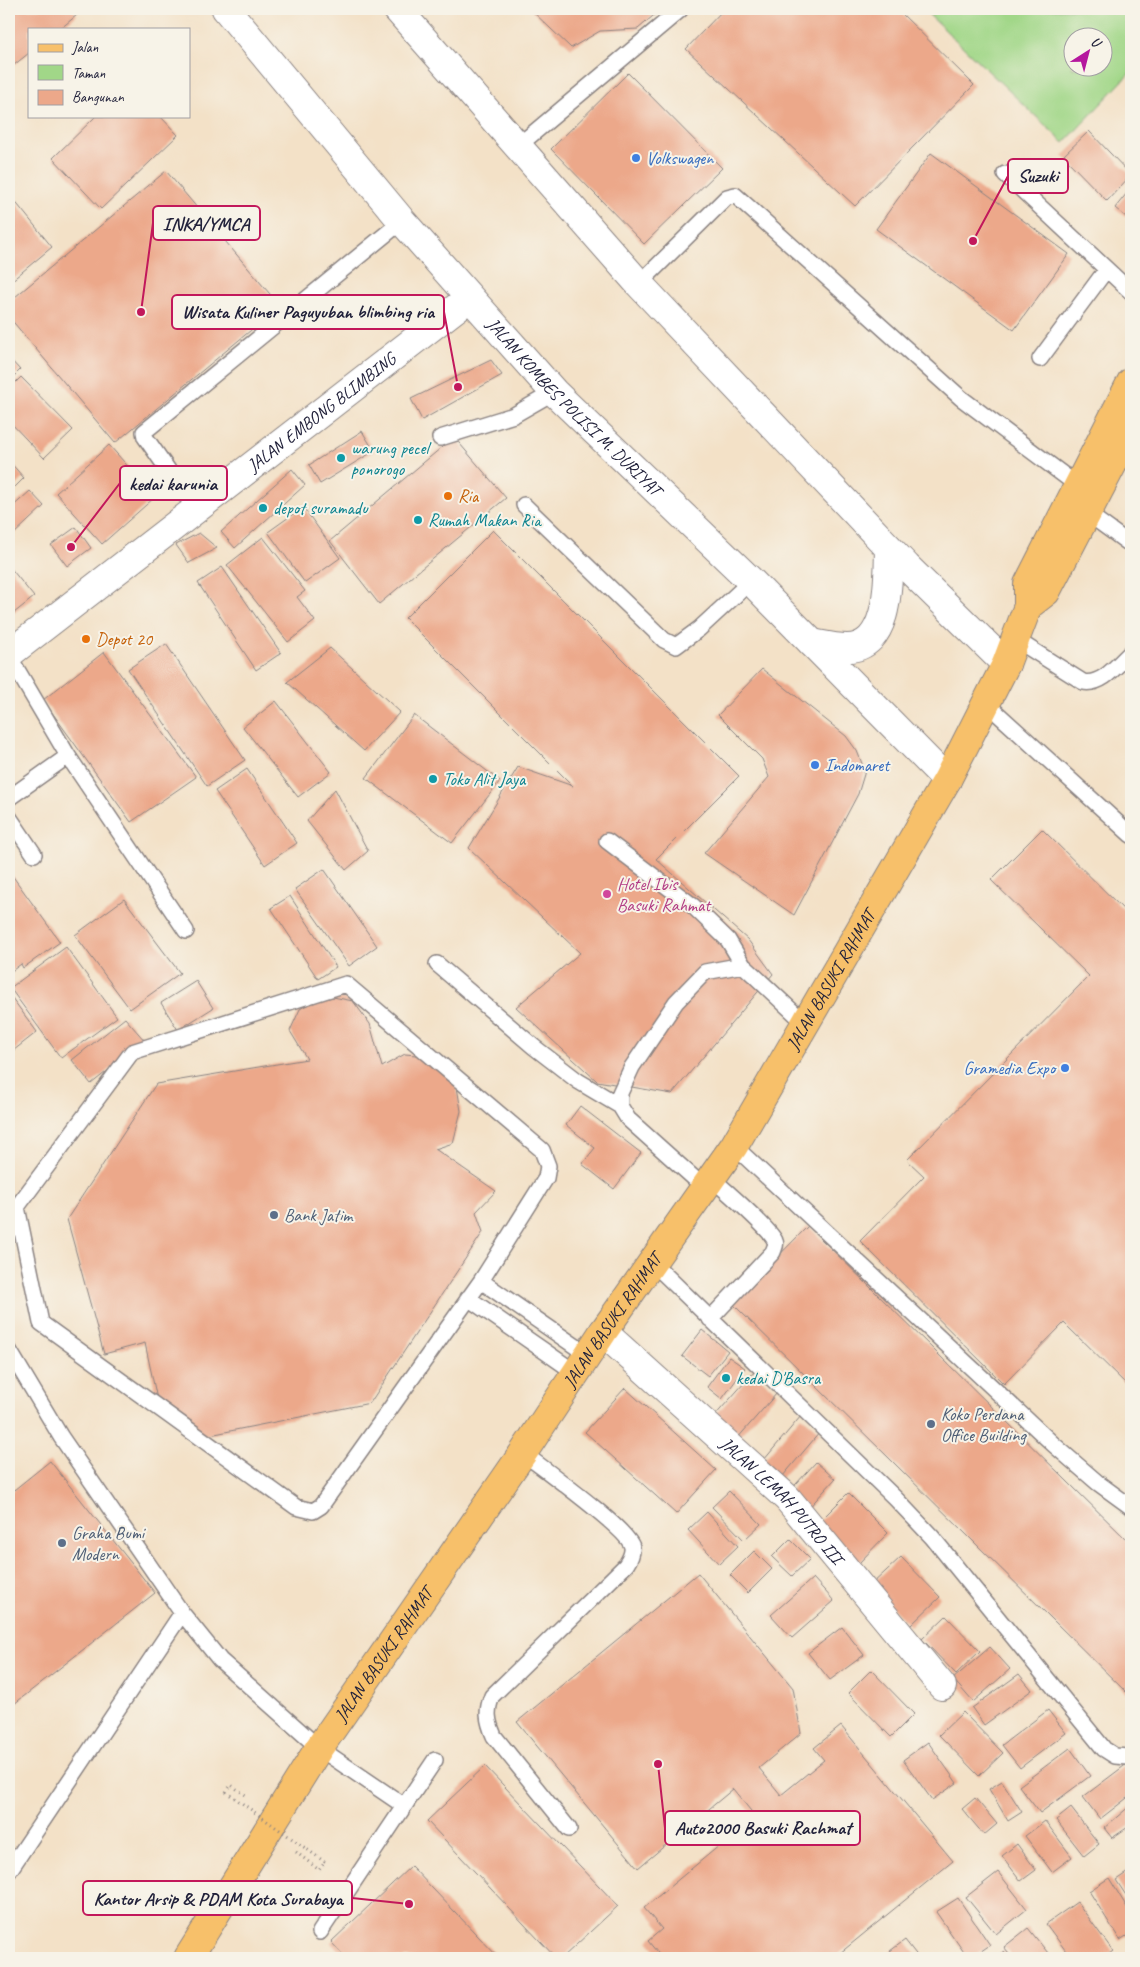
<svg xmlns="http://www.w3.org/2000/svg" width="1140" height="1967" font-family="Caveat,sans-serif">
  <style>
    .green { fill: #a1d788; stroke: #627c62; fill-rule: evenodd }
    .building { fill: #eca88a }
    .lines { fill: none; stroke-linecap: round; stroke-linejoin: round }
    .service-casing { stroke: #8a8281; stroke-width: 18 }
    .minor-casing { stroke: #8a8281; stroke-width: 30 }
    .tertiary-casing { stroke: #8a8281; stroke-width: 30 }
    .primary-casing { stroke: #8a8281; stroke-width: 30 }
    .path { stroke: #8a8281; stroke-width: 3; stroke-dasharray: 1 4; stroke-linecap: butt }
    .service { stroke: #fff; stroke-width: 15 }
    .minor { stroke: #fff; stroke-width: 28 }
    .tertiary { stroke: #fff; stroke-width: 28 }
    .primary { stroke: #f7c06b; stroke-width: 28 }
    .path-bridge { stroke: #8a8281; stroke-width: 3; stroke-dasharray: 1 4; stroke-linecap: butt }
    .shop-dot { fill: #3f7fe0; stroke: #f7f3e8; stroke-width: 2 }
    .culture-dot { fill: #0f9aa8; stroke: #f7f3e8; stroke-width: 2 }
    .food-dot { fill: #e8710a; stroke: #f7f3e8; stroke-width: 2 }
    .hotel-dot { fill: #d1479c; stroke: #f7f3e8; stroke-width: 2 }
    .service-dot { fill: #5c6f8a; stroke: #f7f3e8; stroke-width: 2 }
    .labels { text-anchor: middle; stroke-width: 4; stroke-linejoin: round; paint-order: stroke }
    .shop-label { font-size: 18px; fill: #366cbe; stroke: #f7f3e8; text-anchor: start }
    .street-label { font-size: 18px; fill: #22223b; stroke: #f7f3e8 }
    .culture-label { font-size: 18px; fill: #0d838f; stroke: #f7f3e8; text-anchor: start }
    .food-label { font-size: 18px; fill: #c56008; stroke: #f7f3e8; text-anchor: start }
    .hotel-label { font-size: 18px; fill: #b23c85; stroke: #f7f3e8; text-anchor: start }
    .service-label { font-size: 18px; fill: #4e5e75; stroke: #f7f3e8; text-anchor: start }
    .leader { fill: none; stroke: #c2185b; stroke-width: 2 }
    .callout-dot { fill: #c2185b; stroke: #f7f3e8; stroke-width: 2 }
    .callout { fill: #f7f3e8; stroke: #c2185b; stroke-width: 2 }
    .callout-label { font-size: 19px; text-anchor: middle; font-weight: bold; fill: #22223b }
  </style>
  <rect width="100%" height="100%" fill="#f7f3e8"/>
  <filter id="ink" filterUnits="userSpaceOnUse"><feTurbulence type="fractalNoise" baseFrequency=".02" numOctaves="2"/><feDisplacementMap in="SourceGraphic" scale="10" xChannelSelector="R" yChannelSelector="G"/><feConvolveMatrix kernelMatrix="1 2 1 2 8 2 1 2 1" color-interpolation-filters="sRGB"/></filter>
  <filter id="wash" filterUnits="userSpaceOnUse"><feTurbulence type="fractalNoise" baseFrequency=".0096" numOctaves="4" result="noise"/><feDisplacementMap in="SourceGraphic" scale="20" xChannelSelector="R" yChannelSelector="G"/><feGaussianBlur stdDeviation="1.12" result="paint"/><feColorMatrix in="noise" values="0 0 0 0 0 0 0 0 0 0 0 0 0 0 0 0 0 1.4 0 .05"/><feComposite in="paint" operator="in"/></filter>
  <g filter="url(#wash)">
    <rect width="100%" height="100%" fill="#f3e1c7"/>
    <path class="green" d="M923 9H1131V72L1064 143ZM1072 38H1102V68H1072Z"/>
    <g id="blocks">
      <path class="building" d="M9 9H72L77 15 60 29H29V53L9 69Z
        M530 9H661L638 29 600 31 571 48Z
        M724 9H897L974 85 855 206 686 49Z
        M628 73 722 168 644 244 551 149Z
        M96 116H160L178 135 101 209 53 158Z
        M1089 131 1131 175 1107 201 1063 156Z
        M931 153 1069 254 1014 330 876 229Z
        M166 171 280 306 115 443 9 317V302Z
        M1131 188V221L1115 208Z
        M9 194 52 247 10 282 9 280Z
        M9 358 20 370 9 381Z
        M491 360 502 375 422 420 411 399Z
        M21 377 73 430 44 458 9 421V389Z
        M362 431 374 451 320 484 309 465Z
        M454 437 506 498 379 604 330 541Z
        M109 445 155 497 102 544 56 493Z
        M9 461 24 478 9 493Z
        M292 469 305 485 235 548 221 532Z
        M30 491 44 506 12 536 9 532V510Z
        M303 507 340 558 305 583 268 532Z
        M76 527 91 548 67 566 51 545Z
        M493 530 739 776 656 859 748 940 773 974 672 1094 597 1081 516 1007 580 953 469 848 518 767 573 786 405 618Z
        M199 533 217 548 189 563 176 545Z
        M263 537 305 591 297 597 315 621 288 642 227 565Z
        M9 566 34 597 9 617Z
        M222 567 281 653 256 670 198 583Z
        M166 644 245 760 207 786 128 669Z
        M330 648 400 712 364 751 287 682Z
        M104 652 196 777 131 822 43 700Z
        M762 669 846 736 857 751 865 771 858 794 794 915 704 853 769 777 762 759 718 715Z
        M276 701 331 772 298 797 243 727Z
        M414 715 500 781 452 843 366 778Z
        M247 769 297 843 265 865 215 791Z
        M335 789 368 851 346 870 307 821Z
        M1042 829 1131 917V1389L1064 1323 1004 1384 860 1241 924 1176 907 1160 1089 976 991 880Z
        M324 869 377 946 349 966 295 889Z
        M9 871 60 942 23 968 21 964 9 973Z
        M290 896 336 967 318 979 271 908Z
        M124 899 180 973 130 1009 75 935Z
        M66 947 117 1017 61 1058 10 988Z
        M196 981 213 1008 178 1030 161 1003Z
        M9 994 37 1032 9 1054Z
        M323 995 353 1001 370 1024 382 1067 405 1054 427 1056 456 1081 461 1111 453 1143 435 1149 496 1191 476 1212 483 1232 370 1403 200 1437 158 1404 145 1343 104 1354 67 1219 156 1084 307 1059 290 1031 300 1009Z
        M125 1018 145 1041 91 1084 72 1060Z
        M580 1106 641 1153 614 1189 582 1164 595 1148 566 1125Z
        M808 1226 1131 1544V1697L732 1303Z
        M702 1330 728 1351 708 1376 682 1356Z
        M729 1357 745 1368 722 1399 707 1387Z
        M754 1372 777 1393 736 1440 712 1419Z
        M625 1388 716 1470 676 1514 585 1432Z
        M801 1416 820 1432 777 1483 758 1467Z
        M50 1461 155 1593 9 1708V1494Z
        M816 1462 835 1479 806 1511 787 1494Z
        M729 1491 761 1524 744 1540 712 1507Z
        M848 1493 888 1533 857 1565 817 1524Z
        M707 1512 738 1546 719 1564 688 1530Z
        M790 1539 810 1559 792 1576 772 1557Z
        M754 1551 772 1569 748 1593 730 1575Z
        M901 1557 940 1597 910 1626 871 1585Z
        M698 1573 793 1688 801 1733 759 1768 781 1795 824 1760 814 1748 841 1726 953 1861 834 1958H662L648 1941 662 1929 644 1908 755 1816 733 1789 638 1868 517 1722Z
        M813 1578 834 1601 792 1638 771 1615Z
        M946 1616 980 1651 956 1674 922 1639Z
        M842 1627 864 1655 830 1680 808 1653Z
        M990 1647 1010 1669 973 1702 953 1679Z
        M871 1670 914 1714 891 1737 848 1693Z
        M1019 1674 1032 1690 984 1725 972 1708Z
        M1048 1710 1066 1733 1020 1768 1002 1745Z
        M963 1712 1003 1753 979 1776 939 1735Z
        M928 1742 957 1783 932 1800 903 1760Z
        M1070 1748 1090 1776 1040 1813 1019 1786Z
        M1128 1763 1131 1767V1795L1100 1819 1083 1797Z
        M485 1766 618 1906 562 1958H556L427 1821Z
        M1002 1781 1022 1812 1008 1821 989 1789Z
        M975 1798 997 1824 984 1835 962 1809Z
        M1131 1805V1825L1112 1838 1104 1828Z
        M1071 1808 1099 1844 1084 1856 1056 1820Z
        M1045 1821 1072 1857 1052 1872 1025 1836Z
        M1017 1844 1036 1870 1021 1881 1002 1856Z
        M411 1866 499 1958H346L331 1942Z
        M1131 1870V1903L1116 1880Z
        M998 1872 1027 1909 996 1934 966 1897Z
        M1109 1878 1131 1914V1933L1120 1940 1089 1891Z
        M958 1898 990 1945 971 1958H968L936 1912Z
        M1077 1902 1113 1951 1104 1958H1071L1046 1924Z
        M1028 1928 1052 1958H1013L1004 1947Z
        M905 1940 919 1958H895L890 1951Z
        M1004 1951 1009 1958H993Z"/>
    </g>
  </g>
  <g filter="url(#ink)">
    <use href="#blocks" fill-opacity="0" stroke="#8a8281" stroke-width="1"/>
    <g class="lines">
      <defs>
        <path id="service" d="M518 146 681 9
          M1005 174 1131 292
          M639 284 727 197 735 195 961 398 1077 485
          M1040 359 1106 270
          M440 438 514 415 554 392
          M524 505 664 640 676 646 699 629 751 581
          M196 510 145 437 144 432 402 221
          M1087 513 1131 545
          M1015 639 1083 682C1102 686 1118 664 1131 652
          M9 656 68 756 186 931
          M987 704 1131 835
          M9 798 68 756
          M9 817 34 854
          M607 841 693 906 728 940 743 965 806 1024
          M437 964 534 1047 578 1081 620 1106 628 1119 705 1188
          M346 984 542 1150 548 1166 546 1178 481 1281 321 1506 313 1511 296 1507 41 1323 17 1207 132 1052Z
          M620 1106V1093L632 1067 676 1002 705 972 743 965
          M734 1146 1053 1444 1098 1483 1131 1507
          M652 1262 895 1498 932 1537 1104 1749 1115 1756 1128 1757 1131 1755
          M481 1281 588 1355
          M468 1298 576 1373
          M710 1319 773 1252C774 1248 777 1245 775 1241 771 1230 723 1188 711 1178
          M9 1350 61 1437 182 1613 220 1660 319 1748 403 1805
          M523 1453C541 1467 629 1530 632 1547 633 1554 629 1560 626 1565L492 1696C486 1711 487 1720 494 1736L569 1829
          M9 1871 182 1613
          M320 1932 435 1760"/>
        <g id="minor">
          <path id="s1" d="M9 654 469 298"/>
          <path id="s2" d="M603 1332 787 1498 942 1686"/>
        </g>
        <g id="tertiary">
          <path id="s3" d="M226 9 402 221 554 392 751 581 947 780"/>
          <path d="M397 9 639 284 907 567 1006 664"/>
          <path d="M812 643C823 645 836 648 847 648 891 648 888 578 889 548"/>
        </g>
        <g id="primary">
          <path d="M1028 606V584L1131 382"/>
          <path id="s4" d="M188 1958 319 1748 523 1453 603 1332 734 1146 947 780 1006 664 1028 606 1046 592 1131 429"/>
        </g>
      </defs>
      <use href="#service" class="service-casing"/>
      <use href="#minor" class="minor-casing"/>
      <use href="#tertiary" class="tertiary-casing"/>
      <use href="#primary" class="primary-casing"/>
      <path class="path" d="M226 1792 231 1785 247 1796
        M296 1852 319 1870 325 1862"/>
      <use href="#service" class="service"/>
      <use href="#minor" class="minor"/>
      <use href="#tertiary" class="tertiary"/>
      <use href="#primary" class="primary"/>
      <path class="path-bridge" d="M226 1792 325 1862"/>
    </g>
  </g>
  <g class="shop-dot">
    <circle cx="636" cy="158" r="5"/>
    <circle cx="815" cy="765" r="5"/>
    <circle cx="1065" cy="1068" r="5"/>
  </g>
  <g class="culture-dot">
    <circle cx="341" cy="458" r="5"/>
    <circle cx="263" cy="508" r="5"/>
    <circle cx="418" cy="520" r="5"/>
    <circle cx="433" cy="779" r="5"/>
    <circle cx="726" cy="1378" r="5"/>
  </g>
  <g class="food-dot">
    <circle cx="448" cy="496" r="5"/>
    <circle cx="86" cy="639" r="5"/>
  </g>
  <circle class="hotel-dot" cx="607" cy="894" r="5"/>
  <g class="service-dot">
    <circle cx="274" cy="1215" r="5"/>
    <circle cx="931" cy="1424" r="5"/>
    <circle cx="62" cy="1543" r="5"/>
  </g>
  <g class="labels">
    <g class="shop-label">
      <text x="646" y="164">Volkswagen</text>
      <text x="825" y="771">Indomaret</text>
      <text x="1055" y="1074" text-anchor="end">Gramedia Expo</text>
    </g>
    <g class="street-label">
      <text dy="6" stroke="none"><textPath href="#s3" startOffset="529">JALAN KOMBES POLISI M. DURIYAT</textPath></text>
      <text dy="6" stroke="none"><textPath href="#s1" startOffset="395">JALAN EMBONG BLIMBING</textPath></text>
      <text dy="6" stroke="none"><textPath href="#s4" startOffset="1171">JALAN BASUKI RAHMAT</textPath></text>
      <text dy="6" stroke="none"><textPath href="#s4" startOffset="766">JALAN BASUKI RAHMAT</textPath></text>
      <text dy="6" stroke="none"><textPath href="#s2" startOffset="246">JALAN LEMAH PUTRO III</textPath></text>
      <text dy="6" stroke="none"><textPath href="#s4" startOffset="361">JALAN BASUKI RAHMAT</textPath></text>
    </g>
    <g class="culture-label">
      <text x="351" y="454">warung pecel<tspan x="351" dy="21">ponorogo</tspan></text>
      <text x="273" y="514">depot suramadu</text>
      <text x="428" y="526">Rumah Makan Ria</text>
      <text x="443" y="785">Toko Alit Jaya</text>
      <text x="736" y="1384">kedai D'Basra</text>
    </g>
    <g class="food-label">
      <text x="458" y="502">Ria</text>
      <text x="96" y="645">Depot 20</text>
    </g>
    <g class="hotel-label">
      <text x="617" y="890">Hotel Ibis<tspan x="617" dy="21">Basuki Rahmat</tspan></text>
    </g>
    <g class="service-label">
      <text x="284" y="1221">Bank Jatim</text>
      <text x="941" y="1420">Koko Perdana<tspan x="941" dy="21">Office Building</tspan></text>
      <text x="72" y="1539">Graha Bumi<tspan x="72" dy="21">Modern</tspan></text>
    </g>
  </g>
  <path class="leader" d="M973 241L1008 176M141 312L153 223M458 387L444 312M71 547L120 483M658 1764L665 1828M409 1904L352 1898"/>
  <g class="callout-dot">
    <circle cx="973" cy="241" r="5"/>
    <circle cx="141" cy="312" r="5"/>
    <circle cx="458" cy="387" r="5"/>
    <circle cx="71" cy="547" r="5"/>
    <circle cx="658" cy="1764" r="5"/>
    <circle cx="409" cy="1904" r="5"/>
  </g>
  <g class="callout">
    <rect x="1008" y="159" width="60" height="34" rx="5"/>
    <rect x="153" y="206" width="107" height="34" rx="5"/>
    <rect x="172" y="295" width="272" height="34" rx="5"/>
    <rect x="120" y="466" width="107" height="34" rx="5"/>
    <rect x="665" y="1811" width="195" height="34" rx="5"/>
    <rect x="83" y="1881" width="269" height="34" rx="5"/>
  </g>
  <g class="callout-label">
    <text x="1038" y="182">Suzuki</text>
    <text x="206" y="230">INKA/YMCA</text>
    <text x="308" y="318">Wisata Kuliner Paguyuban blimbing ria</text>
    <text x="173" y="490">kedai karunia</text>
    <text x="763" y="1834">Auto2000 Basuki Rachmat</text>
    <text x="218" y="1905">Kantor Arsip &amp; PDAM Kota Surabaya</text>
  </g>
  <rect width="1140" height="1967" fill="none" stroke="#f7f3e8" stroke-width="30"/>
  <rect x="28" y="28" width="162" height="90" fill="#f7f3e8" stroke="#a29fa3"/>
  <rect x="38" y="44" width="25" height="8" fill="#f7c06b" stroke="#a29fa3"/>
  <text x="72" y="52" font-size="15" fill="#22223b">Jalan</text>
  <rect x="38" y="65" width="25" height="15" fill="#a1d788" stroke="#a29fa3"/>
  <text x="72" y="78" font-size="15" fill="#22223b">Taman</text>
  <rect x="38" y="90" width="25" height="15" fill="#eca88a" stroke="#a29fa3"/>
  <text x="72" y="102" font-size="15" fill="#22223b">Bangunan</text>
  <g transform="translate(1088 52) rotate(36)"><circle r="24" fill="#f7f3e8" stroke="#a29fa3"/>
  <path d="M0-4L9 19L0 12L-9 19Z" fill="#b5179e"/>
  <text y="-8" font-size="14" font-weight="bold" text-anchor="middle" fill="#22223b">U</text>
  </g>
</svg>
